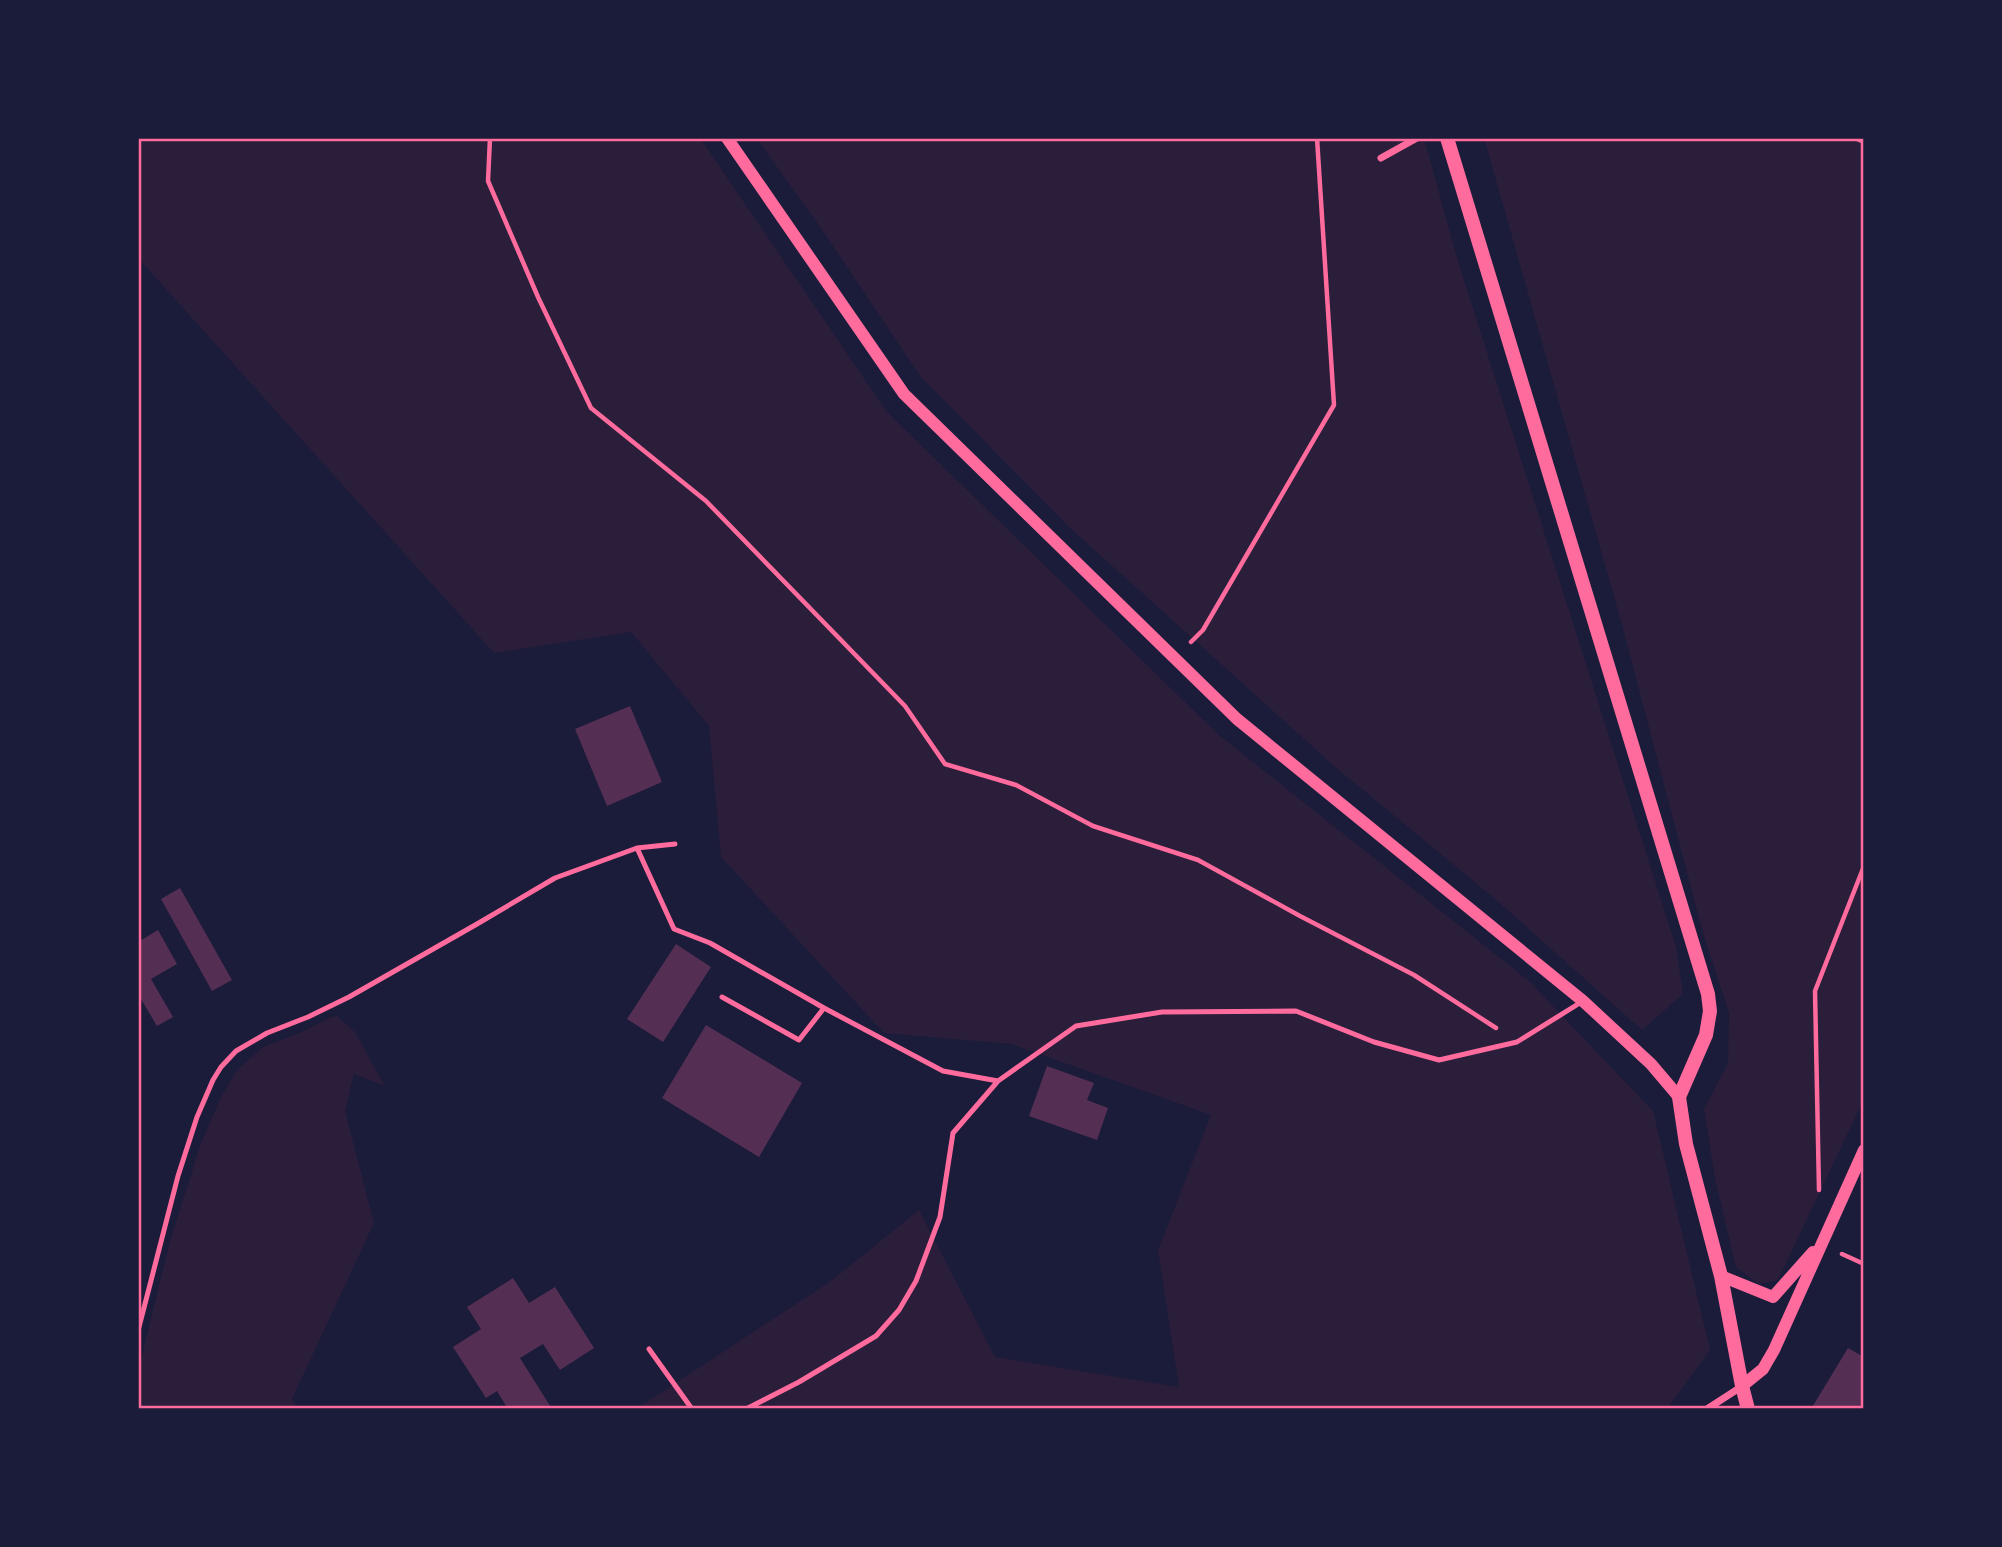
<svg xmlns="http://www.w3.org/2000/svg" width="2002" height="1547" font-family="Barlow,sans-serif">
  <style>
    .green { fill: #2a1e3b }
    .building { fill: #542f53 }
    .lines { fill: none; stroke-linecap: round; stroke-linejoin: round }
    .path { stroke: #ff6b9d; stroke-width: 4.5 }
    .service { stroke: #ff6b9d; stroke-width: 5 }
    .minor { stroke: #ff6b9d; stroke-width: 7 }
    .tertiary { stroke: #ff6b9d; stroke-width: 12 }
    .secondary { stroke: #ff6b9d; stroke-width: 14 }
    .neatline { fill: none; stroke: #ff6b9d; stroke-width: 2.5 }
  </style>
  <rect width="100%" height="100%" fill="#1b1b3a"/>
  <path class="green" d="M138 138H700L887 412 1219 735 1529 981 1653 1111 1710 1350 1667 1409H636L831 1281 919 1210 995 1357 1179 1387 1158 1250 1211 1115 1011 1044 884 1033 721 857 709 726 631 632 494 653 138 258Z
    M756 138H1424L1457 258 1676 947 1683 994 1642 1030 1494 898 1334 766 1070 528 920 376 819 225Z
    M1484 138H1864V1099L1778 1280 1759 1284 1736 1267 1715 1179 1704 1109 1728 1063 1729 1013 1703 933 1621 621Z
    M337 1016 355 1032 385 1086 354 1074 345 1111 374 1223 292 1399 298 1409H138V1372L170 1241 201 1143 221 1097 237 1070 263 1047 304 1031 331 1017Z"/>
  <path class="building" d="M630 706 662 782 607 806 575 729Z
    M180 888 232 980 212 991 161 899Z
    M158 930 177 964 151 979 173 1017 157 1026 138 994V942Z
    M676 944 711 967 663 1042 627 1019Z
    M706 1025 802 1083 759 1157 662 1098Z
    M1047 1066 1094 1083 1087 1100 1108 1108 1097 1140 1029 1116Z
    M513 1278 529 1303 555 1287 594 1348 560 1370 543 1344 520 1358 552 1409H508L497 1391 486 1398 453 1347 481 1329 467 1307Z
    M1848 1348 1864 1357V1409H1811Z"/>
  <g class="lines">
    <path class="path" d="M490 138 488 181 538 297 591 408 706 501 905 706 945 764 1016 785 1093 826 1198 860 1300 916 1414 975 1496 1028
      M1855 138 1864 142
      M1191 642 1203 630 1334 405 1317 138
      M1819 1190 1815 991 1864 866
      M1842 1254 1864 1264"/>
    <path class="service" d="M637 848 674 929 710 943 824 1008 943 1071 998 1081
      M722 997 799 1040 824 1008
      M138 1331 178 1176 197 1117 213 1080 221 1067 236 1051 267 1033 308 1017 349 997 477 924 555 878 637 848 675 844
      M649 1349 692 1409
      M746 1409 799 1382 876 1336 899 1310 916 1281 940 1217 953 1133 998 1081 1076 1026 1162 1012 1296 1011 1374 1042 1439 1060 1517 1042 1583 1001"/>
    <path class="minor" d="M1381 158 1417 138
      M1707 1409 1741 1387"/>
    <path class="tertiary" d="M727 138 904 394 1237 719 1583 1001 1651 1064 1679 1097
      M1721 1276 1773 1297 1813 1252
      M1742 1386 1763 1369 1774 1350 1864 1150"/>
    <path class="secondary" d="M1447 138 1708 994 1710 1011 1706 1035 1679 1097 1686 1144 1721 1276 1742 1386 1748 1409"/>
  </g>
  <rect width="2002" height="1547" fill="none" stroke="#1b1b3a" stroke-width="280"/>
  <rect x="140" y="140" width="1722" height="1267" class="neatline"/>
</svg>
